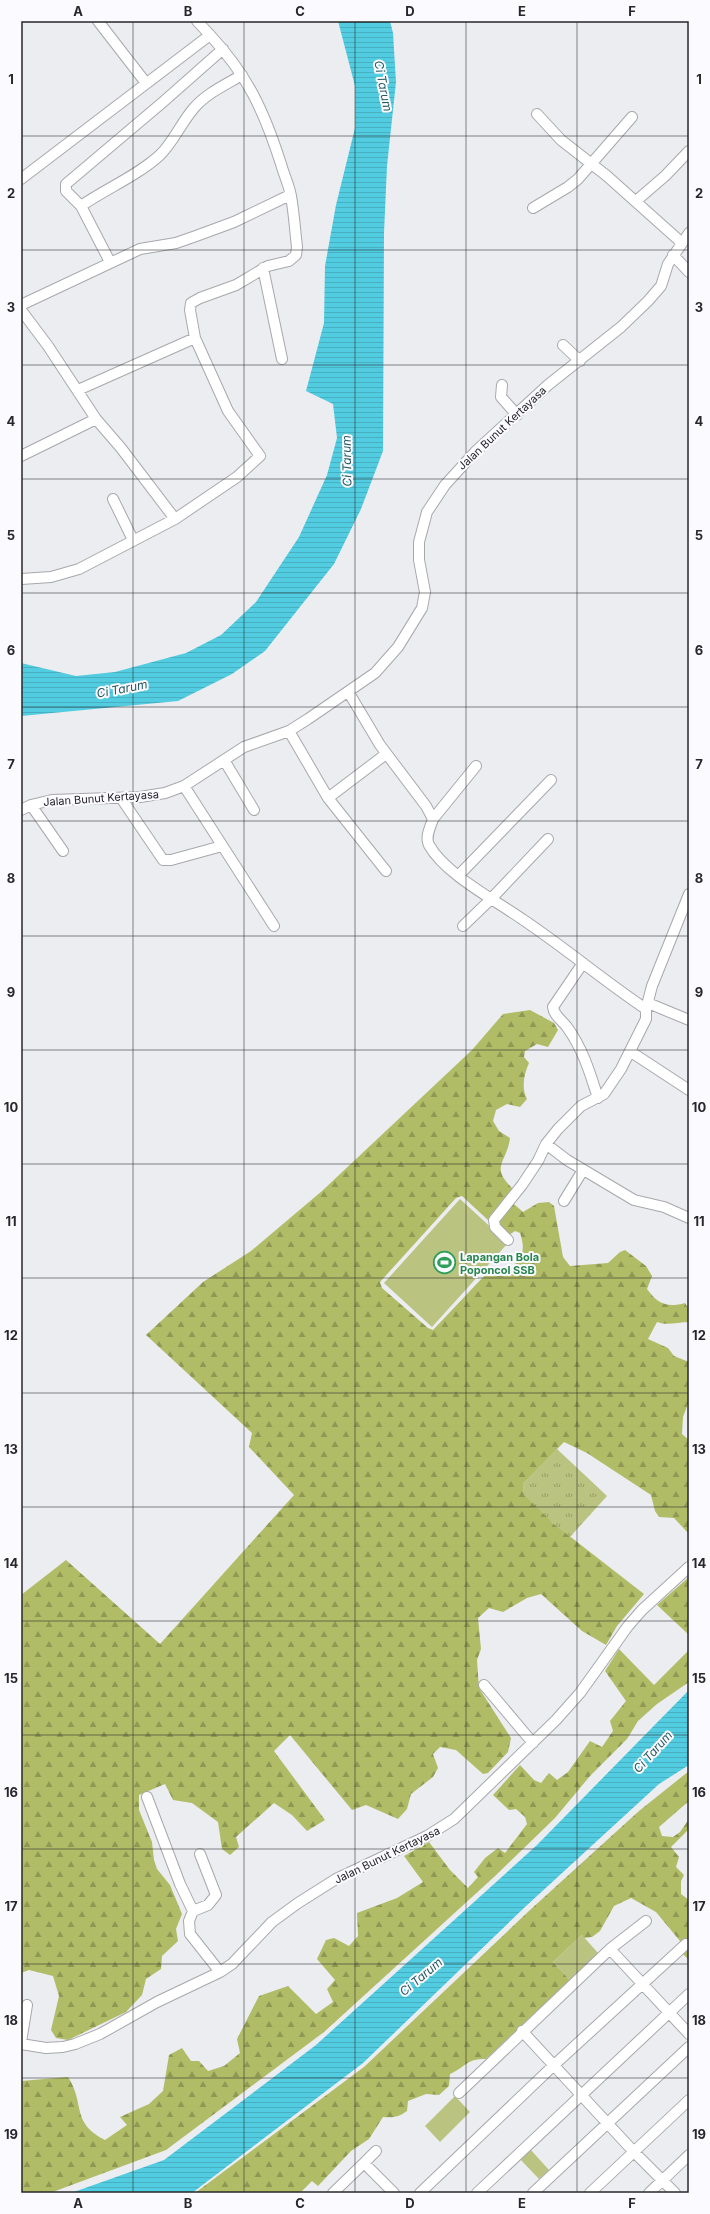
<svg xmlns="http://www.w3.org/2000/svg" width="710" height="2214" font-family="Inter,sans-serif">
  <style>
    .grass { fill: url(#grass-tufts) }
    .forest { fill: url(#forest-firs) }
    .pitch { fill: #bac37f }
    .water { fill: url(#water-rules) }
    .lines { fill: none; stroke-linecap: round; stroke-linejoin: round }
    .street-casing { stroke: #a7a8ac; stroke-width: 12 }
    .street { stroke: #fff; stroke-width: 10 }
    .grid { fill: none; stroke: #272729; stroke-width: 1; stroke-opacity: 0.55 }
    .labels { text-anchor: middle; stroke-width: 4; stroke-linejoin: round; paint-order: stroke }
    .street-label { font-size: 11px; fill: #272729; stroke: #fafaff }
    .leisure-label { font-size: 11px; font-weight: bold; fill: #27864d; stroke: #fafaff; text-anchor: start }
    .water-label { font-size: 12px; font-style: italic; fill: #255962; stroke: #fafaff }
    .neatline { fill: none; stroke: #272729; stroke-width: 1.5 }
    .grid-label { font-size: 13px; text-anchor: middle; font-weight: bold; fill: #272729 }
  </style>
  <defs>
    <pattern id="grass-tufts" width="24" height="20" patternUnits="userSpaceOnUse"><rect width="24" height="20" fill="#bac37f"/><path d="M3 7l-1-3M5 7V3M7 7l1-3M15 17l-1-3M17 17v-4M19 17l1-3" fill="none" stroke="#979e68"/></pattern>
    <pattern id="forest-firs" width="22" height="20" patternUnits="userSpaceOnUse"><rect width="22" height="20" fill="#b1bc66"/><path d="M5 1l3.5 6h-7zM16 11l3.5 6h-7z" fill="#909954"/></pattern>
    <pattern id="water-rules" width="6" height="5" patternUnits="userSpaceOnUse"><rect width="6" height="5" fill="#51cce0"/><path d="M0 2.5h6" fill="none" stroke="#47afc0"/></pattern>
  </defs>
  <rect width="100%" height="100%" fill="#ecedf1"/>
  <path class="grass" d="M557 1449 607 1496 570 1537 531 1505 524 1495 523 1484Z"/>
  <path class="forest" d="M530 1010 554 1023 558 1030 548 1047 537 1044 525 1051 524 1057 529 1063C524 1074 521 1088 527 1099L520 1107 507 1104 496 1110 493 1121 499 1131 510 1138C507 1163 489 1166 513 1189L489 1221 462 1196 456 1198 380 1282 382 1288 428 1328 433 1330 486 1274 502 1276C518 1261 528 1256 520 1233L515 1231 509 1235 498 1226 500 1220 514 1204 523 1212 538 1203 549 1202 554 1206 563 1257 570 1266 608 1263 620 1252 625 1250 646 1266 652 1276 647 1289C658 1304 667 1308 685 1303L689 1309V1322C677 1322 668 1326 657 1322L648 1339 668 1348 674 1356 689 1362V1401L683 1417 682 1434 689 1440V1534L674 1518 659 1517 655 1511 651 1495 587 1453 564 1442 523 1484 524 1495 554 1524 644 1594 617 1626 606 1645 582 1631 541 1594 527 1598 503 1612 489 1608 478 1618 481 1649 477 1660 479 1688 511 1738 508 1752 488 1773 483 1774 456 1750 440 1747 433 1754 438 1768 433 1777 411 1794 407 1809 398 1819 366 1805 352 1810 290 1735 274 1751 325 1820 307 1831 292 1815 274 1803 236 1837 239 1847 230 1855 222 1849 218 1822 192 1803 173 1800 165 1784 139 1795V1810L152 1842 154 1860 157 1869 170 1885 182 1914 176 1929 178 1941 162 1956 161 1969 146 1979 142 1995 126 2012 68 2040 56 2038 51 2030 59 1996 53 1976 29 1970 21 1973V1595L66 1560 160 1644 294 1495 249 1447 252 1433 146 1335 203 1282 251 1251 322 1191 472 1050 503 1014Z
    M689 1577V1635L657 1605Z
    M619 1649 654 1685 689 1650V1682L657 1704 638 1721 627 1739 590 1776 555 1818 494 1877 324 2032 166 2150 50 2193H21V2081L68 2077C86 2105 70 2122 105 2140L127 2125 120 2117 149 2104 163 2091 169 2055 182 2048 191 2061H199L208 2071 224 2066 240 2053 237 2039 259 1996 288 1986 316 2014 333 2002 327 1989 335 1980 317 1959 326 1940 334 1938 349 1946 358 1936 357 1913 397 1898 423 1882 404 1856 429 1842 450 1870 468 1888 478 1877 474 1872 485 1858 498 1848 505 1853 527 1824 525 1817 516 1809 509 1810 493 1795 520 1765 534 1780 541 1783 549 1773 557 1780 568 1772 590 1741 602 1747 613 1731 610 1721 626 1701 605 1671Z
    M689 1771V1801L659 1827 662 1836 673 1837 680 1832 689 1819V1829L671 1847 679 1857 676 1867 684 1875 681 1881V1894L689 1900V1960L682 1953 680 1941 656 1912 631 1898 614 1906 600 1931 592 1937 584 1938 582 1935 553 1962 570 1980 486 2059C465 2059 466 2067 450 2074L449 2086 439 2095 426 2094 408 2101 407 2111C399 2117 393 2118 383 2117L369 2139 351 2151 318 2186 312 2181 300 2193H195L364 2067 530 1910 639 1811Z"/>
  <path class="pitch" d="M460 1199 508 1243 432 1327 384 1283Z
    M582 1935 598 1953 570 1980 553 1962Z
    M455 2096 470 2112 440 2142 425 2126Z
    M530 2149 549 2170 539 2179 519 2158Z"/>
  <path class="water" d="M338 21H390L393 33 396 82 387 166 384 233 383 451 361 509 334 564 265 651 232 674 178 701 21 716V663L76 676 115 672 186 653 221 635 256 602 299 537 327 475 337 438 333 404 306 391 324 323 325 266 336 205 355 128V86Z
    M689 1690V1765L659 1784 525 1907 363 2063 192 2193H71L164 2160 316 2045 537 1845Z"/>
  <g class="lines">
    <defs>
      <path id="street" d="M98 21 146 83
        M537 114 561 140 607 176 682 243
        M21 179 210 35 197 21
        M636 201 665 176 689 151
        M81 206C107 188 137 176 160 155 174 141 181 123 194 108 207 93 225 85 242 75
        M533 208 568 187 578 179 632 117
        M673 255 689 272
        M110 262 81 206 66 191V184L163 102 223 49
        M263 268 282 359
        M21 305 140 249 176 243 196 236 234 222 290 195
        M21 310 48 346 96 419 121 448 175 519
        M563 345 580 361
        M502 385 501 397 517 415
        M78 390 195 338
        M21 456 96 419
        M113 499 133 540
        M21 579 51 577 79 569 175 519 237 477 260 456 228 411 195 338 190 310 191 303 200 298 236 285 268 266 289 261 296 255 297 247C295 230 294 213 291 196 289 185 284 175 281 164 264 111 248 76 210 35
        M349 693 380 745 426 806 433 819C430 828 425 837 429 845 445 874 495 900 522 919 564 947 603 980 646 1009
        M289 731 328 798 386 871
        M224 760 254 810
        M184 786 274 926
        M121 798 163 860H171L222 846
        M328 798 386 754
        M31 805 63 851
        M21 810 31 805 52 800 140 797 165 793 184 786 244 747 289 731 308 719 375 673 398 647 422 608 425 592 419 560V542L427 512 445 485 475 452 548 385 621 327 648 301 661 286 668 264 689 233
        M433 819 476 766
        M459 875 551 780
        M463 926 491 899 548 839
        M583 963 553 1007C554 1016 562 1020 567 1027 583 1049 590 1073 598 1098
        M648 1003 689 1020
        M631 1052 689 1090
        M546 1144 567 1160 634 1200 664 1207 689 1218
        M564 1201 583 1170
        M508 1240 495 1227 494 1220 522 1185 538 1161 546 1144 558 1129 581 1106 604 1094 621 1069 646 1019V1009L652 986 689 894
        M484 1685 533 1743
        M147 1797 180 1884 193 1911
        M200 1854 216 1895 208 1905 193 1911 189 1921 190 1934 220 1972
        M610 1949 689 2034
        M522 2031 634 2152 675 2193
        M21 2042 27 2005
        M21 2044 46 2048 63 2047 75 2044 100 2034 157 2002 220 1972 232 1964 272 1922 298 1903 336 1879 427 1836 454 1819 556 1720 580 1693 628 1626 642 1610 689 1567
        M459 2093 610 1949 646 1921
        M364 2163 376 2151
        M333 2193 364 2163 394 2193
        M420 2193 553 2066 686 1944
        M477 2193 689 1994
        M533 2193 689 2047
        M590 2193 689 2100
        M649 2193 689 2155"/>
    </defs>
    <use href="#street" class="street-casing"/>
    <use href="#street" class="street"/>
  </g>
  <path class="grid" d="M133 21V2193M244 21V2193M355 21V2193M466 21V2193M577 21V2193M21 136H689M21 250H689M21 365H689M21 479H689M21 593H689M21 707H689M21 821H689M21 936H689M21 1050H689M21 1164H689M21 1278H689M21 1393H689M21 1507H689M21 1621H689M21 1735H689M21 1849H689M21 1964H689M21 2078H689"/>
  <defs>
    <symbol id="stadium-ring" viewBox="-11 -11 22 22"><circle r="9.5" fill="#fafaff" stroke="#2e9e5b" stroke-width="1.5"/><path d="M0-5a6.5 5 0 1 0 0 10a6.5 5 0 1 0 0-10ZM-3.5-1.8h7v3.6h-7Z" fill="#2e9e5b"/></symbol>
  </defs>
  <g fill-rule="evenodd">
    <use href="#stadium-ring" x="432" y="1250" width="25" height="25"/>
  </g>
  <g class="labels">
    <g class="street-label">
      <text transform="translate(502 428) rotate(-43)" y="4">Jalan Bunut Kertayasa</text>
      <text transform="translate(101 798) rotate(-4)" y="4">Jalan Bunut Kertayasa</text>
      <text transform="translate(387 1855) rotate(-26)" y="4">Jalan Bunut Kertayasa</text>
    </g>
    <g class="leisure-label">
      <text x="460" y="1261">Lapangan Bola<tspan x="460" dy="13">Poponcol SSB</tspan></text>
    </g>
    <g class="water-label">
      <text transform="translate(383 86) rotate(79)" y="4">Ci Tarum</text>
      <text transform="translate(347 461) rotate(-91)" y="4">Ci Tarum</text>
      <text transform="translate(122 689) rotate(-11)" y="4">Ci Tarum</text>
      <text transform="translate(653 1752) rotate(-48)" y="4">Ci Tarum</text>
      <text transform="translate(421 1977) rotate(-40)" y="4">Ci Tarum</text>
    </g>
  </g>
  <rect width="710" height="2214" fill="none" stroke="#fafaff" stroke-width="44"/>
  <rect x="22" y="22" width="666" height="2170" class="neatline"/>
  <g class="grid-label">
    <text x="78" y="16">A</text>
    <text x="188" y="16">B</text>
    <text x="300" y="16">C</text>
    <text x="410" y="16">D</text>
    <text x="522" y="16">E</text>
    <text x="632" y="16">F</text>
    <text x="11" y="84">1</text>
    <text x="699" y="84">1</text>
    <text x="11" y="198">2</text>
    <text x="699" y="198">2</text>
    <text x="11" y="312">3</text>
    <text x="699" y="312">3</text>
    <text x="11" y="426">4</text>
    <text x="699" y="426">4</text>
    <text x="11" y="540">5</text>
    <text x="699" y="540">5</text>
    <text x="11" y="655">6</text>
    <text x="699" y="655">6</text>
    <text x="11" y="769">7</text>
    <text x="699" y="769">7</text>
    <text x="11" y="883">8</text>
    <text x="699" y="883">8</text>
    <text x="11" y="997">9</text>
    <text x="699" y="997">9</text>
    <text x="11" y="1112">10</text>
    <text x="699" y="1112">10</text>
    <text x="11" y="1226">11</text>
    <text x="699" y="1226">11</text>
    <text x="11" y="1340">12</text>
    <text x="699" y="1340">12</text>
    <text x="11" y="1454">13</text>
    <text x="699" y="1454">13</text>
    <text x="11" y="1568">14</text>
    <text x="699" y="1568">14</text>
    <text x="11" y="1683">15</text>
    <text x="699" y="1683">15</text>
    <text x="11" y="1797">16</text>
    <text x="699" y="1797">16</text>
    <text x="11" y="1911">17</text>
    <text x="699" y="1911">17</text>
    <text x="11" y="2025">18</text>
    <text x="699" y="2025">18</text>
    <text x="11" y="2139">19</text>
    <text x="699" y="2139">19</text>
    <text x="78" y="2208">A</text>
    <text x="188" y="2208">B</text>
    <text x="300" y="2208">C</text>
    <text x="410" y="2208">D</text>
    <text x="522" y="2208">E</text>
    <text x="632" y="2208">F</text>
  </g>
</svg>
